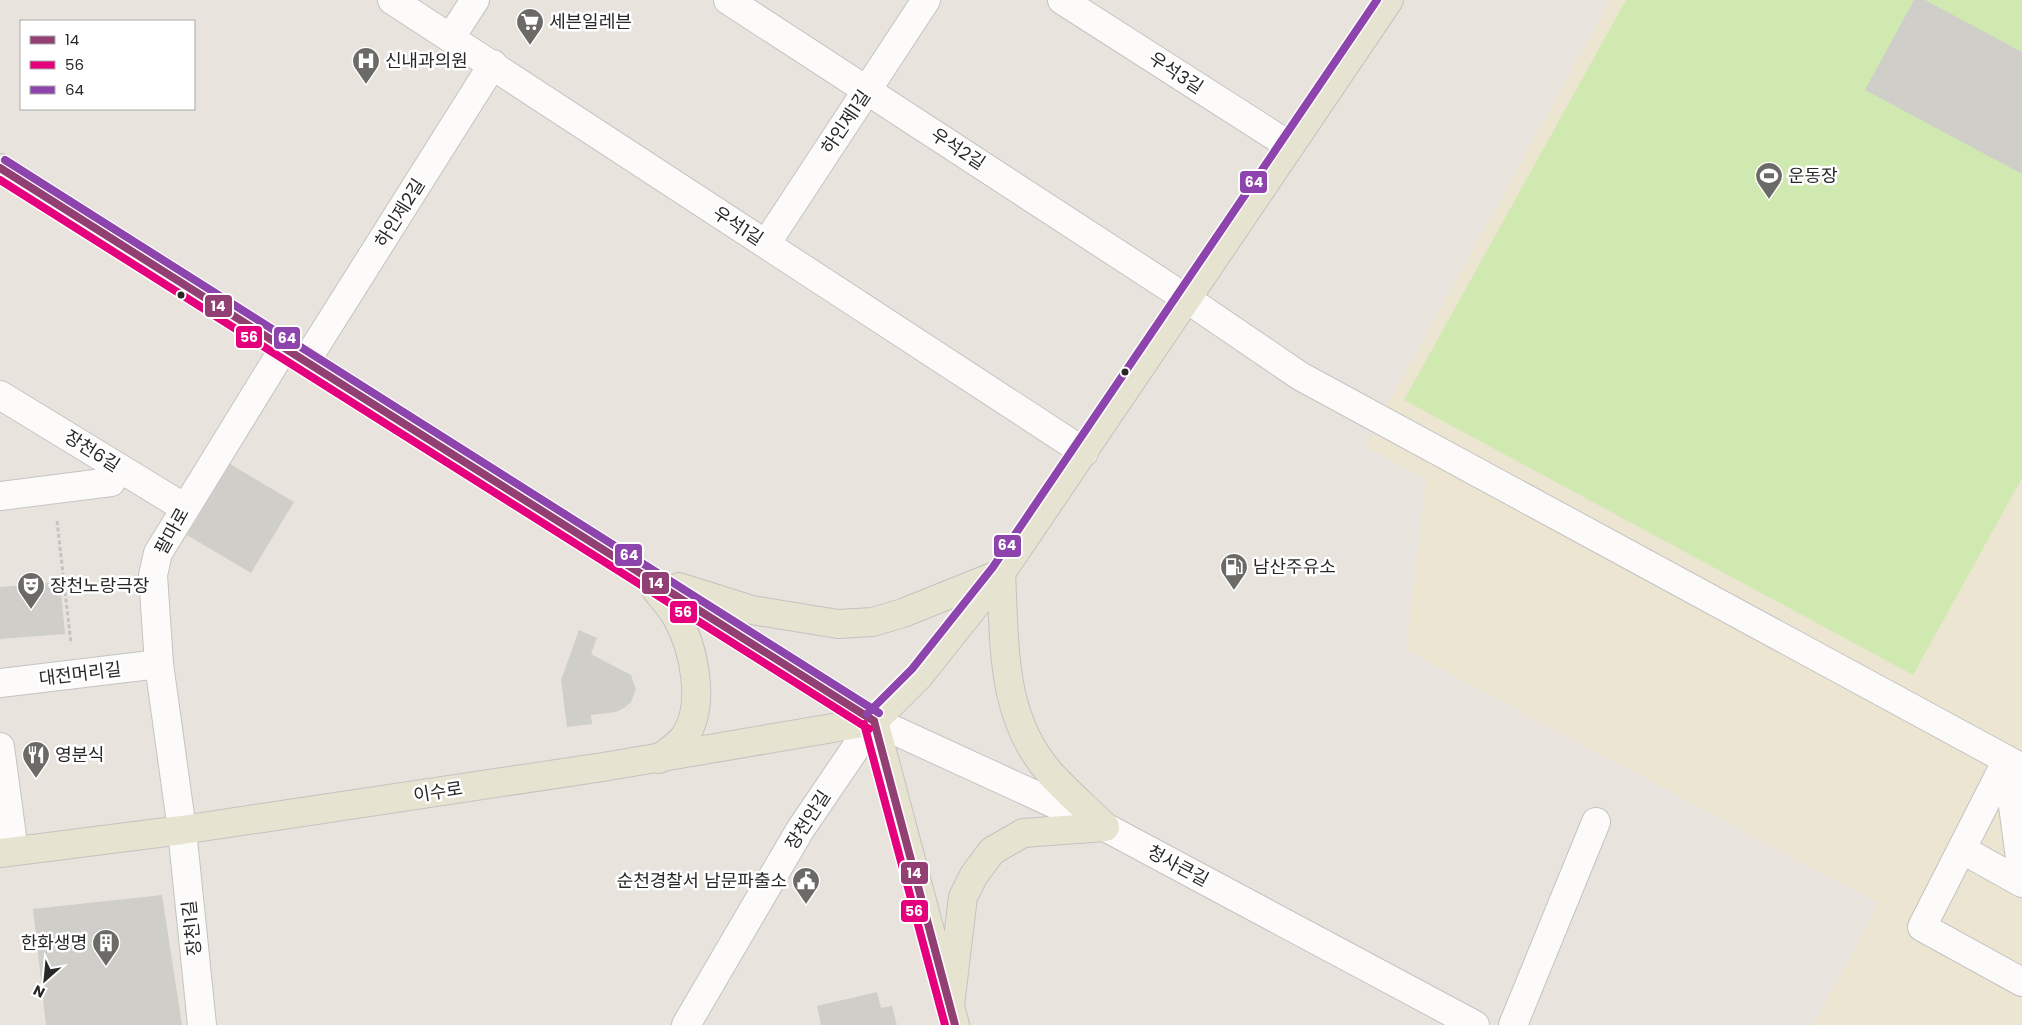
<svg xmlns="http://www.w3.org/2000/svg" width="2022" height="1025" font-family="Poppins,'Noto Sans KR',sans-serif">
  <style>
    .education { fill: #ece5d1 }
    .pitch { fill: #d0e9b1 }
    .building { fill: #d0cec9 }
    .lines { fill: none; stroke-linecap: round; stroke-linejoin: round }
    .minor-casing { stroke: #c4c3c3; stroke-width: 30 }
    .major-casing { stroke: #c4c2c0; stroke-width: 30 }
    .path { stroke: #c4c3c3; stroke-width: 3; stroke-dasharray: 4 2.5; stroke-linecap: butt }
    .minor { stroke: #fcfbfa; stroke-width: 28 }
    .major { stroke: #e7e3d1; stroke-width: 28 }
    .bus-1-casing { stroke: #fff; stroke-width: 11 }
    .bus-2-casing { stroke: #fff; stroke-width: 11 }
    .bus-3-casing { stroke: #fff; stroke-width: 11 }
    .bus-1 { stroke: #923f73; stroke-width: 8 }
    .bus-2 { stroke: #e5007d; stroke-width: 8 }
    .bus-3 { stroke: #8e44ad; stroke-width: 8 }
    .bus-dot { fill: #282828; stroke: #fff; stroke-width: 2 }
    .labels { text-anchor: middle; stroke-width: 5; stroke-linejoin: round; paint-order: stroke }
    .poi-label { font-size: 18px; fill: #282828; stroke: #fff; text-anchor: start }
    .street-label { font-size: 18px; fill: #282828; stroke: #fff }
    .line-badge { stroke: #fff; stroke-width: 2 }
    .badge-label { font-size: 14px; text-anchor: middle; font-weight: bold; fill: #fff }
  </style>
  <rect width="100%" height="100%" fill="#e8e4dd"/>
  <path class="education" d="M1610 0H2022V1025H1814L1878 903 1406 650 1426 480 1365 446Z"/>
  <path class="pitch" d="M1626 0H2022V478L1913 675 1404 400Z"/>
  <path class="building" d="M1914 0H1925L2022 52V174L1865 90Z
    M230 464 294 502 251 573 187 535Z
    M60 582 65 634 0 639V587Z
    M579 630 597 638 591 654 631 675 636 689 631 702 624 708 616 712 591 715 592 724 567 727 561 680Z
    M162 895 182 1025H46L33 909Z
    M877 992 881 1008 892 1006 897 1025H821L817 1006Z"/>
  <g class="lines">
    <defs>
      <path id="minor" d="M392 0 1084 452
        M728 0 1187 299 1300 376 2022 768
        M1062 0 1290 146
        M451 37 475 0
        M766 244 926 0
        M306 361 493 64
        M0 395 185 508
        M0 496 111 482 119 468
        M0 683 159 664
        M0 747 14 851
        M2007 760 1922 927 2022 982
        M2007 760 2022 874
        M1963 850 2022 883
        M202 1025 182 830 159 664 153 575 158 553 284 348
        M686 1025 800 830 874 721 1105 827 1475 1025
        M1513 1025 1596 822"/>
      <path id="major" d="M0 168 874 721
        M679 587 752 610 838 624 873 622 903 613 1000 574
        M656 590C663 599 672 608 677 618 694 648 706 705 685 736 679 745 667 752 659 759
        M874 721 919 676 1001 573 1389 0
        M874 721 955 1025
        M0 853 182 830 603 767 874 721
        M950 1005 963 897 974 875 992 851 1023 833 1105 827C1087 809 1067 792 1050 773 1000 716 1005 644 1001 573"/>
    </defs>
    <use href="#minor" class="minor-casing"/>
    <use href="#major" class="major-casing"/>
    <path class="path" d="M57 521 71 644"/>
    <use href="#minor" class="minor"/>
    <use href="#major" class="major"/>
    <defs>
      <path id="bus-1" d="M0 168 874 721
        M874 721 955 1025"/>
      <path id="bus-2" d="M0 180 869 729
        M864 724 945 1025"/>
      <path id="bus-3" d="M5 160 879 713
        M867 714 912 669 993 567 1377 0"/>
    </defs>
    <use href="#bus-1" class="bus-1-casing"/>
    <use href="#bus-2" class="bus-2-casing"/>
    <use href="#bus-3" class="bus-3-casing"/>
    <use href="#bus-1" class="bus-1"/>
    <use href="#bus-2" class="bus-2"/>
    <use href="#bus-3" class="bus-3"/>
  </g>
  <defs>
    <symbol id="supermarket-pin" viewBox="-11 -11 22 30"><path d="M0 17L-7.5 6A9.5 9.5 0 1 1 7.5 6Z" fill="#6b6a67" stroke="#fff"/><path d="M-6-5.5h2.5l.6 2H6L4.5 2H-2.5L-4.4-4H-6ZM-1.5 3.2a1.3 1.3 0 1 0 .1 0ZM3 3.2a1.3 1.3 0 1 0 .1 0Z" fill="#fff"/></symbol>
    <symbol id="hospital-pin" viewBox="-11 -11 22 30"><path d="M0 17L-7.5 6A9.5 9.5 0 1 1 7.5 6Z" fill="#6b6a67" stroke="#fff"/><path d="M-5-5h3v3.5h4V-5h3V5h-3V1.5h-4V5h-3Z" fill="#fff"/></symbol>
    <symbol id="stadium-pin" viewBox="-11 -11 22 30"><path d="M0 17L-7.5 6A9.5 9.5 0 1 1 7.5 6Z" fill="#6b6a67" stroke="#fff"/><path d="M0-5a6.5 5 0 1 0 0 10a6.5 5 0 1 0 0-10ZM-3.5-1.8h7v3.6h-7Z" fill="#fff"/></symbol>
    <symbol id="fuel-pin" viewBox="-11 -11 22 30"><path d="M0 17L-7.5 6A9.5 9.5 0 1 1 7.5 6Z" fill="#6b6a67" stroke="#fff"/><path d="M-5.5-6h7V0h2V4h1.3V-2.5L3-4.5l.8-.8L6-3V5H2.5V1h-1V6h-7ZM-4.2-4.7v3.2H.2V-4.7Z" fill="#fff"/></symbol>
    <symbol id="theatre-pin" viewBox="-11 -11 22 30"><path d="M0 17L-7.5 6A9.5 9.5 0 1 1 7.5 6Z" fill="#6b6a67" stroke="#fff"/><path d="M-5-5.5Q0-4 5-5.5V0Q5 5 0 6Q-5 5-5 0ZM-3.3-2.5H-1v1.5H-3.3ZM1-2.5H3.3v1.5H1ZM-2.8 1Q0 5.5 2.8 1Z" fill="#fff"/></symbol>
    <symbol id="restaurant-pin" viewBox="-11 -11 22 30"><path d="M0 17L-7.5 6A9.5 9.5 0 1 1 7.5 6Z" fill="#6b6a67" stroke="#fff"/><path d="M-5-6h1v4h1v-4h1v4h1v-4h1v5L-1.5 .5V6h-2V.5L-5-1ZM5-6V6H3V1.5H1.5Q1.5-4 5-6Z" fill="#fff"/></symbol>
    <symbol id="civic-pin" viewBox="-11 -11 22 30"><path d="M0 17L-7.5 6A9.5 9.5 0 1 1 7.5 6Z" fill="#6b6a67" stroke="#fff"/><path d="M-.6-6.5H3V-4.5H.6V-3L4-1V1h2V6H-6V1h2V-1L-.6-3ZM-1.2 2.5V6h2.4V2.5Z" fill="#fff"/></symbol>
    <symbol id="building-pin" viewBox="-11 -11 22 30"><path d="M0 17L-7.5 6A9.5 9.5 0 1 1 7.5 6Z" fill="#6b6a67" stroke="#fff"/><path d="M-4-6H4V6H1V3H-1V6H-4ZM-2.5-4.3h1.7v1.8h-1.7ZM.8-4.3h1.7v1.8H.8ZM-2.5-1h1.7V.8h-1.7ZM.8-1h1.7V.8H.8Z" fill="#fff"/></symbol>
  </defs>
  <g fill-rule="evenodd">
    <use href="#supermarket-pin" x="514" y="6" width="32" height="43"/>
    <use href="#hospital-pin" x="350" y="45" width="32" height="43"/>
    <use href="#stadium-pin" x="1753" y="160" width="32" height="43"/>
    <use href="#fuel-pin" x="1218" y="551" width="32" height="43"/>
    <use href="#theatre-pin" x="15" y="570" width="32" height="43"/>
    <use href="#restaurant-pin" x="20" y="739" width="32" height="43"/>
    <use href="#civic-pin" x="790" y="865" width="32" height="43"/>
    <use href="#building-pin" x="90" y="927" width="32" height="43"/>
  </g>
  <g class="bus-dot">
    <circle cx="181" cy="295" r="4.5"/>
    <circle cx="1125" cy="372" r="4.5"/>
  </g>
  <g class="labels">
    <g class="poi-label">
      <text x="549" y="28">세븐일레븐</text>
      <text x="385" y="67">신내과의원</text>
      <text x="1788" y="182">운동장</text>
      <text x="1253" y="573">남산주유소</text>
      <text x="50" y="592">장천노랑극장</text>
      <text x="55" y="761">영분식</text>
      <text x="787" y="887" text-anchor="end">순천경찰서 남문파출소</text>
      <text x="87" y="949" text-anchor="end">한화생명</text>
    </g>
    <g class="street-label">
      <text transform="translate(1176 73) rotate(33)" y="6">우석3길</text>
      <text transform="translate(846 122) rotate(-56)" y="6">하인제1길</text>
      <text transform="translate(958 149) rotate(33)" y="6">우석2길</text>
      <text transform="translate(400 213) rotate(-58)" y="6">하인제2길</text>
      <text transform="translate(738 226) rotate(33)" y="6">우석1길</text>
      <text transform="translate(92 451) rotate(32)" y="6">장천6길</text>
      <text transform="translate(172 531) rotate(-61)" y="6">팔마로</text>
      <text transform="translate(80 674) rotate(-7)" y="6">대전머리길</text>
      <text transform="translate(438 792) rotate(-9)" y="6">이수로</text>
      <text transform="translate(808 820) rotate(-57)" y="6">장천안길</text>
      <text transform="translate(1178 866) rotate(28)" y="6">청사큰길</text>
      <text transform="translate(192 928) rotate(-96)" y="6">장천1길</text>
    </g>
  </g>
  <g class="line-badge">
    <rect x="1239" y="170" width="29" height="24" rx="5" fill="#8e44ad"/>
    <rect x="204" y="294" width="29" height="24" rx="5" fill="#923f73"/>
    <rect x="235" y="325" width="28" height="24" rx="5" fill="#e5007d"/>
    <rect x="273" y="326" width="28" height="24" rx="5" fill="#8e44ad"/>
    <rect x="993" y="534" width="29" height="24" rx="5" fill="#8e44ad"/>
    <rect x="614" y="543" width="29" height="24" rx="5" fill="#8e44ad"/>
    <rect x="641" y="571" width="29" height="24" rx="5" fill="#923f73"/>
    <rect x="669" y="600" width="29" height="24" rx="5" fill="#e5007d"/>
    <rect x="900" y="861" width="29" height="24" rx="5" fill="#923f73"/>
    <rect x="900" y="899" width="29" height="24" rx="5" fill="#e5007d"/>
  </g>
  <g class="badge-label">
    <text x="1254" y="187">64</text>
    <text x="218" y="311">14</text>
    <text x="249" y="342">56</text>
    <text x="287" y="343">64</text>
    <text x="1007" y="550">64</text>
    <text x="629" y="560">64</text>
    <text x="656" y="588">14</text>
    <text x="683" y="617">56</text>
    <text x="914" y="878">14</text>
    <text x="914" y="916">56</text>
  </g>
  <rect x="20" y="20" width="175" height="90" fill="#ffffff" stroke="#a9a9a9"/>
  <rect x="30" y="36" width="25" height="8" fill="#923f73" stroke="#a9a9a9"/>
  <text x="65" y="45" font-size="15" fill="#282828">14</text>
  <rect x="30" y="61" width="25" height="8" fill="#e5007d" stroke="#a9a9a9"/>
  <text x="65" y="70" font-size="15" fill="#282828">56</text>
  <rect x="30" y="86" width="25" height="8" fill="#8e44ad" stroke="#a9a9a9"/>
  <text x="65" y="95" font-size="15" fill="#282828">64</text>
  <g transform="translate(45 980) rotate(207)" stroke="#ffffff" stroke-width="4" paint-order="stroke">
  <path d="M0-4L9 19L0 12L-9 19Z" fill="#282828"/>
  <text y="-8" font-size="14" font-weight="bold" text-anchor="middle" fill="#282828">N</text>
  </g>
</svg>
